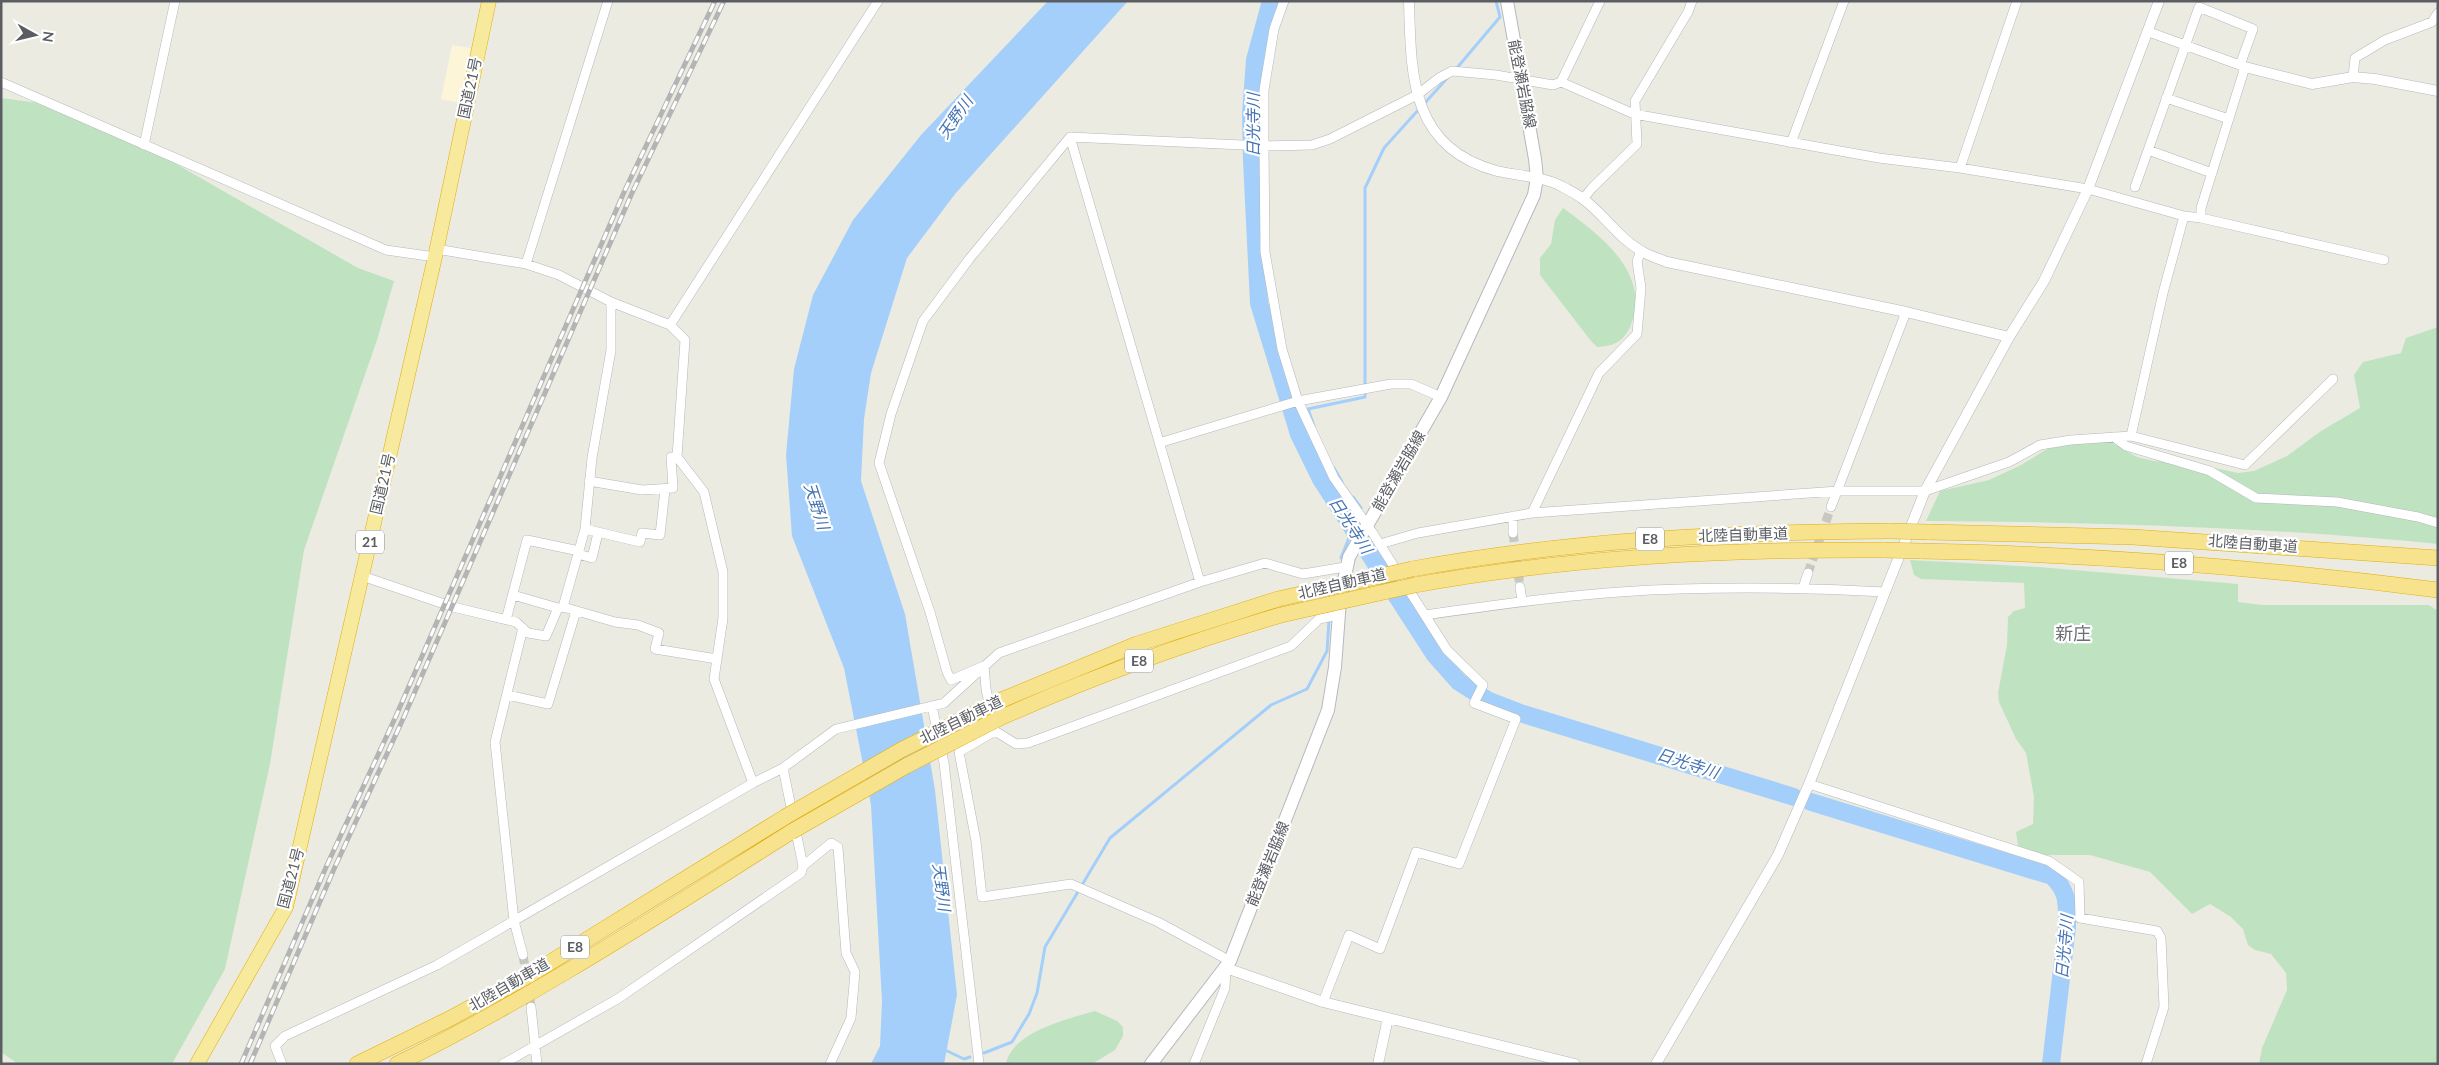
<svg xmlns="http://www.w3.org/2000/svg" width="2439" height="1065" font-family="Lato,'Noto Sans JP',sans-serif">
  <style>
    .commercial { fill: #fcf5d7 }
    .green { fill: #bfe3c1 }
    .water { fill: #a4cffa }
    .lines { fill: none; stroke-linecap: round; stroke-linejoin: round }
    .stream { stroke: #a4cffa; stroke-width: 3 }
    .river { stroke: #a4cffa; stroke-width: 18 }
    .minor-tunnel { stroke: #c8c8c2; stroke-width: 9; stroke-dasharray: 9 4.5; stroke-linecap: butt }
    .minor-casing { stroke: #b4b7bc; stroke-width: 10 }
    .tertiary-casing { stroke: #b4b7bc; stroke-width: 11 }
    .secondary-casing { stroke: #b5b8be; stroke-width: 14 }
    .trunk-casing { stroke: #e2ad0c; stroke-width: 15 }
    .motorway-casing { stroke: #e2ad0c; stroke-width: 16 }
    .minor { stroke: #fff; stroke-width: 9 }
    .tertiary { stroke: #fff; stroke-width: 10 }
    .secondary { stroke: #fff; stroke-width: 12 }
    .trunk { stroke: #f8ea9c; stroke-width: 14 }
    .motorway { stroke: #f7e38e; stroke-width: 15 }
    .rail-casing { stroke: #b3b4b4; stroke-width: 5 }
    .rail { stroke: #fff; stroke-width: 3; stroke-dasharray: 9; stroke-linecap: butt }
    .motorway-bridge-casing { stroke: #e2ad0c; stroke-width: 16; stroke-linecap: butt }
    .motorway-bridge { stroke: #f7e38e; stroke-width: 15 }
    .labels { text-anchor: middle; stroke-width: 4.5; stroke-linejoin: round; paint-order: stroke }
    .shield { fill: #fff; stroke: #8c8e91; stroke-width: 1 }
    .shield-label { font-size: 14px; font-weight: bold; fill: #5a5d62 }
    .street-label { font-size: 15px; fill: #5a5d62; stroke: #fff }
    .water-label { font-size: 16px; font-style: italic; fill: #4574b3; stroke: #fff }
    .quarter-label { font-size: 18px; fill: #6b6f74; stroke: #fff }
  </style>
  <rect width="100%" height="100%" fill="#ecebe2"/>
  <path class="commercial" d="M452 45 471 48 460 103 441 99Z"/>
  <path class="green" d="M1 98 55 105 101 121 358 268 394 281 377 340 304 550 270 764 225 969 172 1064H18L1 1052Z
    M1563 208C1600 235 1653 274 1630 327 1623 342 1614 346 1597 347L1591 341 1540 275V258L1551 244 1555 220Z
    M2438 327V544C2268 527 2096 522 1926 521L1940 491 1989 480 2021 465 2052 446 2107 440 2137 457 2154 461 2188 462 2238 473 2254 471 2287 456 2321 431 2360 408 2354 375 2363 362 2401 353 2406 338Z
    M1910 560 2039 567 2238 584V602L2262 605H2429L2438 611V1064H2259L2262 1048 2287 990 2286 973 2271 954 2255 950 2248 945 2243 929 2231 917 2210 904 2192 914 2150 872 2090 855H2044L2018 846 2016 832 2033 824 2034 797 2026 753 2016 739 1999 702 1998 693 2007 645 2008 617 2014 611 2025 608 2024 583 1921 579 1914 575Z
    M1095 1011 1117 1021 1123 1027V1036L1115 1050 1092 1064H1006C1012 1032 1067 1019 1095 1011Z"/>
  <path class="water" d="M1048 1H1128L955 194 907 258 871 373 864 419 861 481 905 614 935 790 957 995 944 1064H871L880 1046 882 1001 871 805 844 668 792 536 786 455 794 369 813 295 853 220 921 135Z"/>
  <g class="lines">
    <path class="stream" d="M1456 69 1500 17 1496 1
      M1424 104 1450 75
      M1314 426 1308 409 1365 397V188L1384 148 1420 108
      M1334 468 1342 482
      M1341 558 1361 508 1353 497
      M943 1049 964 1059 970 1057
      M984 1053 1012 1042 1029 1014 1037 993 1045 947 1110 838 1271 705 1307 689 1327 651 1329 620"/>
    <path class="river" d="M1271 1 1255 60 1251 114 1252 161 1259 303 1299 434 1321 479 1435 655 1459 682 1489 701 1520 713 1794 797
      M1811 802 2052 876C2069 892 2067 905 2067 927L2051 1064"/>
    <path class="minor-tunnel" d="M1513 533 1520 587
      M1808 573 1831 507
      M523 955 531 1007"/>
    <defs>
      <path id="minor" d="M1284 1 1274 29 1264 90V146L1265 252 1282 349 1298 401 1334 478 1372 532 1447 650 1483 685 1474 703 1516 719 1459 864 1416 852 1380 949 1349 935 1323 1002
        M2017 1 1960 168 2088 189 2184 216 2163 293 2131 436
        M2149 32 2245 67 2201 208V218L2184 216
        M2353 77 2355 58 2385 40 2432 22 2438 13
        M1 82 386 250 435 257
        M1561 82 1634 114 1879 158 1960 168
        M2166 98 2229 119
        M1070 137 1200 582
        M1791 143 1844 1
        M144 145 175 1
        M2148 150 2212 173
        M2135 187 2199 7 2253 29 2240 65
        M1583 199 1592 188 1637 144 1635 101 1688 12 1692 1
        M2201 218 2384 260
        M436 249 526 264 559 275 611 302 670 325 685 340 677 457 704 492 723 572V618L714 679 753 783
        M526 264 608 1
        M670 325 878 1
        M2114 437 2126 446 2210 471 2256 498 2337 502 2418 517 2438 523
        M1159 443 1298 401 1391 384H1411L1441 397
        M589 481 642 490 673 488 671 457H677
        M1831 507 1906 312
        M1532 513 1599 373 1637 334 1641 288 1637 261 1641 251
        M585 529 640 542 642 533 660 535 665 490
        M1513 533V516
        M1380 544 1418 533 1532 513 1838 491H1925L2009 462 2040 445 2071 440 2131 436 2245 465 2333 379
        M578 554 592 558 598 533
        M362 576 453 607 516 622 528 633 546 636 558 608 563 607 585 529 592 458 611 350V302
        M1520 587 1522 601
        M1803 588 1808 573
        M513 595 558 608
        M563 607 615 622 638 625 659 633 655 649 717 659
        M1338 615 1319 619 1291 646 1028 743 1016 744 995 731 986 689 984 666 951 680 947 672 930 612 879 463 891 414 923 321 970 258 1070 137 1264 146 1312 145 1330 139 1417 95 1439 78 1452 71 1496 75 1553 85 1561 82 1600 1
        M1425 615C1509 603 1595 591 1680 589 1749 587 1817 588 1885 592
        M506 620 527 540 579 551
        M507 695 548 704 576 611
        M932 706 944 763 979 1064
        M995 731 959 752 976 841 982 897 1071 884 1158 922 1230 961
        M1809 784 2049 861 2079 882 2080 918 2157 931 2161 938 2164 1007 2146 1064
        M523 955 514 921 495 742 523 628
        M531 1007 537 1064
        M282 1064 275 1046 285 1036 437 965 753 783 783 768
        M503 1064 619 998 801 873 803 866
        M830 1064 851 1018 855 972 846 953 838 847 831 843 803 866 783 768 836 729 944 703 999 653 1200 582 1265 563 1303 574 1345 567
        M1194 1064 1225 988 1226 968"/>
      <path id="tertiary" d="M1409 1C1411 75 1410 148 1497 171 1518 176 1543 176 1563 187 1570 191 1577 194 1583 199 1604 214 1619 239 1643 252 1650 256 1659 259 1667 262L1906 312 2009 337
        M2245 67 2312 84 2353 77 2375 79 2438 91
        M1226 968 1323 1002 1575 1064
        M1378 1064 1388 1018
        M1656 1064 1778 855 1809 784 1925 491 2009 337 2044 281 2088 189 2159 1"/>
      <path id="secondary" d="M1151 1064 1230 961 1328 710 1335 667 1340 600 1349 557 1441 397 1534 195 1537 178 1535 159 1507 1"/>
      <path id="trunk" d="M197 1064 286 907 435 257 489 1"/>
      <path id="motorway" d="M1928 532 2133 537 2438 558
        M1920 551C2094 554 2266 568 2438 590
        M1412 569C1570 540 1730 532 1891 531
        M1415 585C1570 557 1726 549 1884 550
        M999 701 1137 644 1278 599
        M1000 718C1092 677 1185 643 1281 615
        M357 1064 449 1019 528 976 785 817
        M397 1064C534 997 662 913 791 832"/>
    </defs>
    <use href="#minor" class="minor-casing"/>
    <use href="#tertiary" class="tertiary-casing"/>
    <use href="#secondary" class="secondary-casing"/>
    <use href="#trunk" class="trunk-casing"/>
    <use href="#motorway" class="motorway-casing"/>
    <use href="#minor" class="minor"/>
    <use href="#tertiary" class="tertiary"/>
    <use href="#secondary" class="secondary"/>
    <use href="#trunk" class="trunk"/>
    <use href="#motorway" class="motorway"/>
    <defs>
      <path id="rail" d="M241 1064 327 865 396 716 625 190 715 1
        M250 1064 334 869 403 719 632 193 724 1"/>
    </defs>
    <use href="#rail" class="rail-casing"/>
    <use href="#rail" class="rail"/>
    <defs>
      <path id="motorway-bridge" d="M1891 531 1928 532
        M1884 550 1920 551
        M1278 599 1412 569
        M1281 615 1415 585
        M785 817 901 750 999 701
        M791 832 906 766 1000 718"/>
    </defs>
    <use href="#motorway-bridge" class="motorway-bridge-casing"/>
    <use href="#motorway-bridge" class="motorway-bridge"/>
  </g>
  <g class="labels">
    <g class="shield">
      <rect x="1636" y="527.5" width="28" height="23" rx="4"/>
      <rect x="356" y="530.5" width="28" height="23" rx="4"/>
      <rect x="2165" y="551.5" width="28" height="23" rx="4"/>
      <rect x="1125" y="649.5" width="28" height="23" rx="4"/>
      <rect x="561" y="935.5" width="28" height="23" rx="4"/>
    </g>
    <g class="shield-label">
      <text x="1650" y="544">E8</text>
      <text x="370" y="547">21</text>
      <text x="2179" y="568">E8</text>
      <text x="1139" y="666">E8</text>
      <text x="575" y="952">E8</text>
    </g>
    <g class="street-label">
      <text transform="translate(1522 84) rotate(79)" y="5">能登瀬岩脇線</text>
      <text transform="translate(470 88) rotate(-78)" y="5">国道21号</text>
      <text transform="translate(1399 471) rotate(-60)" y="5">能登瀬岩脇線</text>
      <text transform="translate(383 484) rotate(-77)" y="5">国道21号</text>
      <text transform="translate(1743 535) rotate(-2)" y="5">北陸自動車道</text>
      <text transform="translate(2253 544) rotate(4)" y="5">北陸自動車道</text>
      <text transform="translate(1342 584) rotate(-13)" y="5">北陸自動車道</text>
      <text transform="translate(961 720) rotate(-26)" y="5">北陸自動車道</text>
      <text transform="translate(1268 864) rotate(-68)" y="5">能登瀬岩脇線</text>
      <text transform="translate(291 878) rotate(-75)" y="5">国道21号</text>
      <text transform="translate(509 985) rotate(-30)" y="5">北陸自動車道</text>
    </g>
    <g class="water-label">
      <text transform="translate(955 117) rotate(-55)" y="6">天野川</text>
      <text transform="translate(1253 125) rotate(-90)" y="6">日光寺川</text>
      <text transform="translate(817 506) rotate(72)" y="6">天野川</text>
      <text transform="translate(1351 525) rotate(57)" y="6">日光寺川</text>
      <text transform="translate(1688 763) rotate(18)" y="6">日光寺川</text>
      <text transform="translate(942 887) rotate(83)" y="6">天野川</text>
      <text transform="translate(2064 947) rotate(-85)" y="6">日光寺川</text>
    </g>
    <g class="quarter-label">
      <text x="2073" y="640">新庄</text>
    </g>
  </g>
  <rect width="2439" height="1065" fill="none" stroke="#5a5d62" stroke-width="5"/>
  <g transform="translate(35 35) rotate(98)" stroke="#ffffff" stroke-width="4" paint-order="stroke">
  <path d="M0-4L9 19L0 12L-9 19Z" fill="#5a5d62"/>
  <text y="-8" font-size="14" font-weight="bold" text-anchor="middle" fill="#5a5d62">N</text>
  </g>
</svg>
